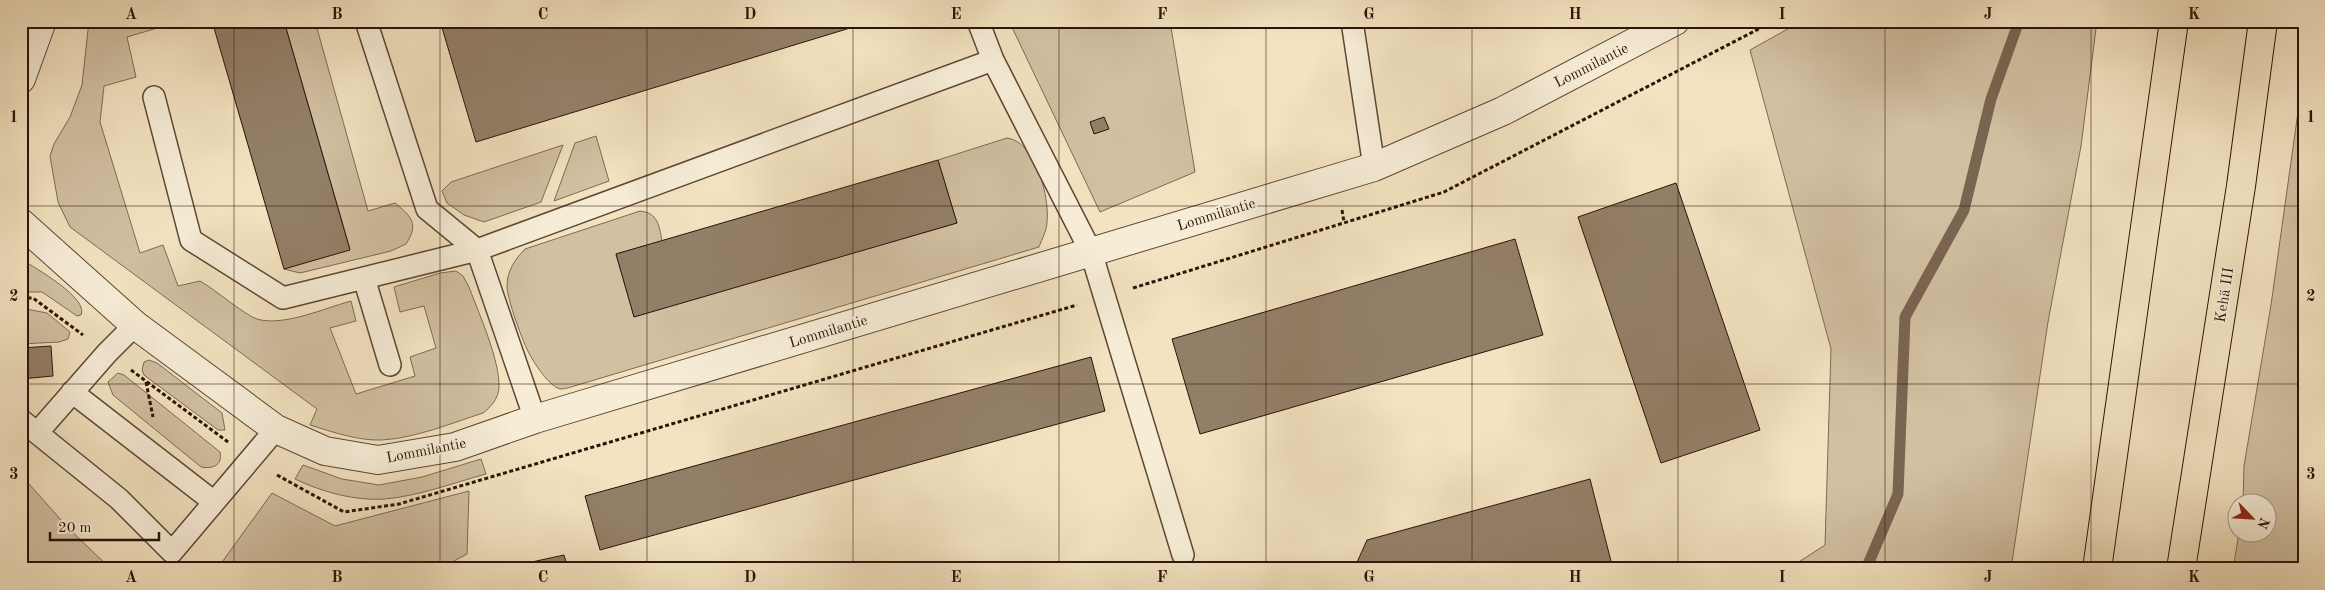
<svg xmlns="http://www.w3.org/2000/svg" width="2325" height="590" font-family="'Old Standard TT',serif">
  <style>
    .green { fill: #d1c0a2; stroke: #7e6a55 }
    .lines { fill: none; stroke-linecap: round; stroke-linejoin: round }
    .stream { stroke: #7a6551; stroke-width: 11 }
    .building { fill: #937f68; stroke: #2b1308 }
    .lane-casing { stroke: #5d4736; stroke-width: 24 }
    .street-casing { stroke: #5d4736; stroke-width: 30 }
    .highway-casing { stroke: #2b1308; stroke-width: 30 }
    .path { stroke: #2b1308; stroke-width: 3; stroke-dasharray: 4 2.5; stroke-linecap: butt }
    .lane { stroke: #f7edd7; stroke-width: 21 }
    .street { stroke: #f7edd7; stroke-width: 28 }
    .highway { stroke: #f3e3c1; stroke-width: 28 }
    .grid { fill: none; stroke: #2b1308; stroke-width: 1; stroke-opacity: 0.55 }
    .labels { text-anchor: middle; stroke-width: 4; stroke-linejoin: round; paint-order: stroke }
    .street-label { font-size: 15px; fill: #2b1308; stroke: #f7edd7 }
    .neatline { fill: none; stroke: #2b1308; stroke-width: 2 }
    .grid-label { font-size: 16px; text-anchor: middle; font-weight: bold; fill: #2b1308 }
  </style>
  <rect width="100%" height="100%" fill="#f3e3c1"/>
  <filter id="stains"><feTurbulence type="fractalNoise" baseFrequency=".004" numOctaves="4"/><feColorMatrix values="0 0 0 0 .2 0 0 0 0 .09 0 0 0 0 .02 0 0 0 .5 -.17"/></filter>
  <radialGradient id="worn" r=".72"><stop offset=".6" stop-color="#630" stop-opacity="0"/><stop offset="1" stop-color="#630" stop-opacity=".3"/></radialGradient>
  <path class="green" d="M89 21H181L127 37 136 77 104 86 100 122 140 253 163 245 178 286 200 281C216 290 243 314 257 319 283 327 325 308 351 301L356 321 330 328 356 394 415 376 410 357 436 348 424 306 400 312 394 287 440 273 456 271 463 276 469 287C479 314 500 360 499 388 498 399 491 407 483 413 452 423 416 438 382 440 358 441 333 432 310 425L317 409 70 227 58 202 50 156 54 144 70 117 82 85Z
    M284 21H315L368 211 395 203C412 217 419 224 406 244L391 251 300 273 284 269 350 249Z
    M1009 21H1170L1195 172 1100 212Z
    M1802 21H2097L2081 146 2048 322 2011 569H1788L1825 545 1831 349 1750 50Z
    M2304 69V569H2233L2239 533 2268 532V502H2243L2244 466 2271 305Z
    M596 136 609 181 554 201 575 143Z
    M1007 138C1035 141 1050 197 1047 222 1047 230 1042 239 1039 247L571 387C568 388 563 389 560 389 549 386 535 364 530 355 523 343 507 299 507 286 507 271 515 259 525 249L640 211C658 213 659 225 662 241L616 254 634 316 957 223 938 160Z
    M563 145 541 202 484 222 464 215 447 203 442 191 451 182Z
    M21 259C35 268 89 298 81 315L77 316 42 292H21Z
    M21 308 47 313 70 332 68 339 59 342 21 344Z
    M149 360 157 363 222 413 225 430H218L144 375 142 370 144 362Z
    M118 373 124 375 220 452C223 466 212 469 201 467L113 395 108 382Z
    M481 459 486 474C453 483 419 496 385 499 355 501 322 492 295 479L303 465 342 479 379 485 422 477Z
    M21 475 69 529 111 569H21Z
    M469 491 467 554 439 569H217L272 493 335 526Z"/>
  <g class="lines">
    <path class="stream" d="M1866 569 1898 494 1905 317 1964 210 1991 99 2019 21"/>
  </g>
  <path class="building" d="M212 21H284L350 250 284 269Z
    M440 21H873L476 142Z
    M1104 117 1109 129 1094 134 1090 122Z
    M938 160 957 223 634 317 616 254Z
    M1676 183 1760 430 1661 463 1578 217Z
    M1515 239 1543 335 1200 434 1172 339Z
    M51 346 53 376 21 379V348Z
    M1091 357 1105 411 600 550 585 496Z
    M1590 479 1613 569H1354L1367 540Z
    M564 555 568 569 504 568Z"/>
  <g class="lines">
    <defs>
      <path id="lane" d="M366 21 427 209 477 250
        M978 21 993 60 1091 252 1183 555
        M1352 21 1374 167
        M154 97 191 240 283 298 477 250
        M364 278 390 365
        M72 392 214 502
        M535 419 477 250 993 60
        M21 420 119 499 172 552 276 429
        M37 433 107 353 135 325"/>
      <path id="street" d="M21 79 42 21
        M21 223 135 325 276 429 325 451 378 460 455 447 535 419 1374 167 1503 111 1675 21"/>
      <path id="highway" d="M2097 569 2174 21
        M2181 569 2241 186 2263 21"/>
    </defs>
    <use href="#lane" class="lane-casing"/>
    <use href="#street" class="street-casing"/>
    <use href="#highway" class="highway-casing"/>
    <path class="path" d="M1342 210 1344 222
      M1133 288 1444 192 1774 21
      M21 298H33L83 335
      M131 370 228 442
      M146 382 153 417
      M277 475 344 512 399 504 1077 305"/>
    <use href="#lane" class="lane"/>
    <use href="#street" class="street"/>
    <use href="#highway" class="highway"/>
  </g>
  <path class="grid" d="M234 21V569M440 21V569M647 21V569M853 21V569M1059 21V569M1266 21V569M1472 21V569M1678 21V569M1885 21V569M2091 21V569M21 206H2304M21 384H2304"/>
  <g class="labels">
    <g class="street-label">
      <text transform="translate(1591 65) rotate(-27)" y="5">Lommilantie</text>
      <text transform="translate(1216 214) rotate(-17)" y="5">Lommilantie</text>
      <text transform="translate(2224 295) rotate(-81)" y="5">Kehä III</text>
      <text transform="translate(828 331) rotate(-17)" y="5">Lommilantie</text>
      <text transform="translate(426 450) rotate(-11)" y="5">Lommilantie</text>
    </g>
  </g>
  <rect width="2325" height="590" fill="none" stroke="#f3e3c1" stroke-width="55"/>
  <g transform="translate(2252 518) rotate(115)"><circle r="24" fill="#f7edd7" stroke="#a59684"/>
  <path d="M0-4L9 19L0 12L-9 19Z" fill="#8f2418"/>
  <text y="-8" font-size="14" font-weight="bold" text-anchor="middle" fill="#2b1308">N</text>
  </g>
  <path d="M50 532v8h109v-8" fill="none" stroke="#2b1308" stroke-width="2.5"/>
  <text x="58" y="532" font-size="15" fill="#2b1308" stroke="#f7edd7" stroke-width="4" paint-order="stroke">20 m</text>
  <rect x="28" y="28" width="2270" height="534" class="neatline"/>
  <g class="grid-label">
    <text x="131" y="19">A</text>
    <text x="337" y="19">B</text>
    <text x="543" y="19">C</text>
    <text x="750" y="19">D</text>
    <text x="956" y="19">E</text>
    <text x="1162" y="19">F</text>
    <text x="1369" y="19">G</text>
    <text x="1575" y="19">H</text>
    <text x="1782" y="19">I</text>
    <text x="1988" y="19">J</text>
    <text x="2194" y="19">K</text>
    <text x="14" y="122">1</text>
    <text x="2311" y="122">1</text>
    <text x="14" y="301">2</text>
    <text x="2311" y="301">2</text>
    <text x="14" y="479">3</text>
    <text x="2311" y="479">3</text>
    <text x="131" y="582">A</text>
    <text x="337" y="582">B</text>
    <text x="543" y="582">C</text>
    <text x="750" y="582">D</text>
    <text x="956" y="582">E</text>
    <text x="1162" y="582">F</text>
    <text x="1369" y="582">G</text>
    <text x="1575" y="582">H</text>
    <text x="1782" y="582">I</text>
    <text x="1988" y="582">J</text>
    <text x="2194" y="582">K</text>
  </g>
  <rect width="100%" height="100%" filter="url(#stains)"/>
  <rect width="100%" height="100%" fill="url(#worn)"/>
</svg>
